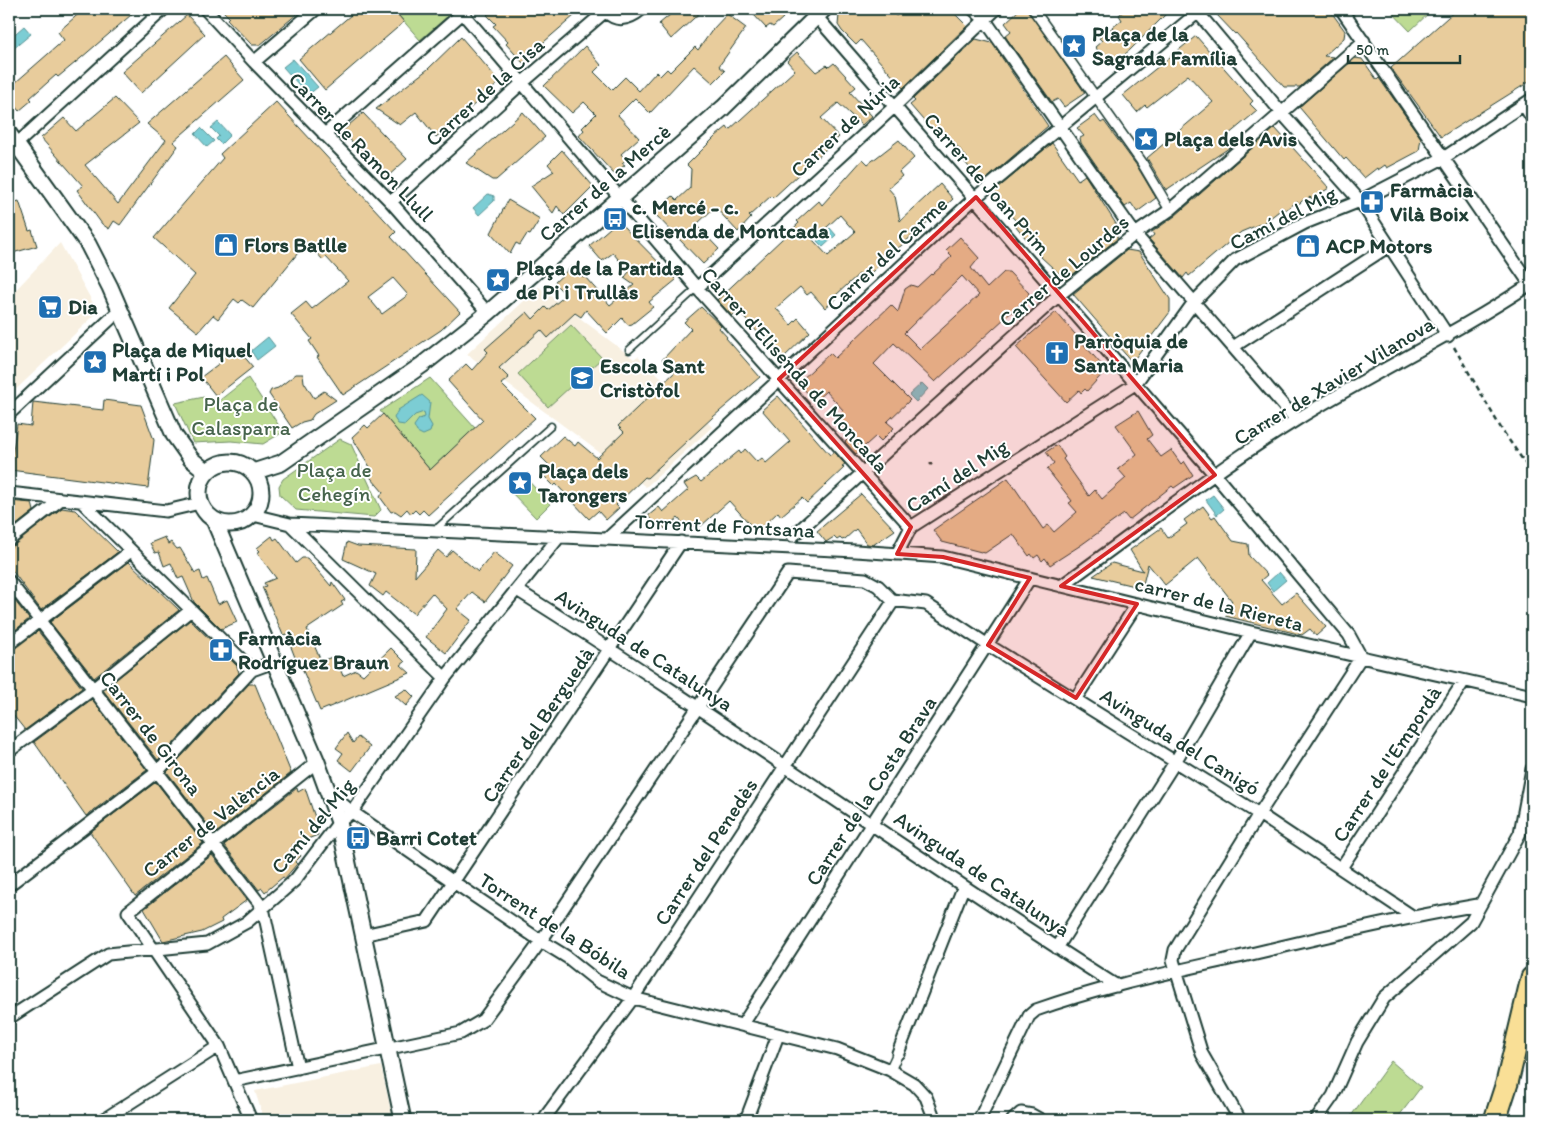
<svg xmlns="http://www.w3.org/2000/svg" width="1541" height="1129" font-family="Itim,sans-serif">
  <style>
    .built { fill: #f8f0e1 }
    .green { fill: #bddb93; stroke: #6e8c64 }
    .water { fill: #7ccdd4; stroke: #579394 }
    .building { fill: #e8cc9c; stroke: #1f3d34; fill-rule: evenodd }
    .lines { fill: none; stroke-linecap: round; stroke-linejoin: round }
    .service-casing { stroke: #1f3d34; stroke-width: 9 }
    .pedestrian-casing { stroke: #1f3d34; stroke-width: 12 }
    .minor-casing { stroke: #1f3d34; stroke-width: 15 }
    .tertiary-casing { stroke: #1f3d34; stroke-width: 19 }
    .motorway-casing { stroke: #1f3d34; stroke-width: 25 }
    .path { stroke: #1f3d34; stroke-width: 2.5; stroke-dasharray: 5 4; stroke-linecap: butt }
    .service { stroke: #fff; stroke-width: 5.5 }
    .pedestrian { stroke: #fff; stroke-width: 9 }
    .minor { stroke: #fff; stroke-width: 11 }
    .tertiary { stroke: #fff; stroke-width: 15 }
    .motorway { stroke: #f9df96; stroke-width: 21 }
    .marked { fill: #d62828; fill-opacity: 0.2; stroke: #d62828; stroke-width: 4; stroke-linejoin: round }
    .labels { text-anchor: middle; stroke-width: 4; stroke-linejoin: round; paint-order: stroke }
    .poi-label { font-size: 21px; font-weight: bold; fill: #1f3d34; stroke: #fff; text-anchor: start }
    .street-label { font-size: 21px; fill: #1f3d34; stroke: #fff }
    .park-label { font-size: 21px; fill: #46644c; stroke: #fff }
  </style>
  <rect width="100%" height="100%" fill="#fff"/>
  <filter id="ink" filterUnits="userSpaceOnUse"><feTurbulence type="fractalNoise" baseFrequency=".02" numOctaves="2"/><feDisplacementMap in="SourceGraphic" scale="10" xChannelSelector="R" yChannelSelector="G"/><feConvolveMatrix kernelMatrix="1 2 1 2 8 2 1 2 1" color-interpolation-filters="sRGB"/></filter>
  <g filter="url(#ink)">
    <path class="built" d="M60 243 98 312 9 396V297Z
      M539 287 634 359 638 356 684 398 712 427 646 487 467 354Z
      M381 1066 393 1120H264L255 1091Z"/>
    <path class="green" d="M393 9H444L449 15 420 40Z
      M1389 9H1433L1410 31Z
      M571 325 602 358 548 407 518 374Z
      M248 378 283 432 263 444 231 441 193 443 175 403 204 397 211 407Z
      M430 378 475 428 430 470 380 411Z
      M340 439 351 444 381 510 374 517 296 510 280 495 279 486 283 479Z
      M522 474 550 504 536 518 507 488Z
      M1391 1061 1421 1087 1396 1120H1348Z"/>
    <path class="water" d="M24 26 31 34 13 49 9 44V39Z
      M293 59 318 87 308 95 283 67Z
      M218 122 230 135 221 144 216 139 219 136 211 128Z
      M201 128 214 141 207 147 195 134Z
      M488 194 494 196V201L479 215 473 208Z
      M830 228 836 235 823 247 817 241Z
      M268 337 275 346 257 360 251 351Z
      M922 383 928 389 916 402 909 395Z
      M422 395 430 402 428 419 432 426 430 432 423 435 417 432 414 426 419 419 425 417 424 412 415 415 405 425 398 424 394 418 398 410Z
      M1213 495 1224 509 1217 515 1206 500Z
      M1279 572 1286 580 1273 591 1267 583Z"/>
    <path class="building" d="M84 9H138L81 58 58 77 56 75 30 98 32 100 19 111 9 99V74L16 82 64 40 58 32Z
      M221 9H303L260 45H252L227 19 229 17Z
      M358 9H393L404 22 325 90 299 59Z
      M494 9H582L537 48 538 50 523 63 506 44 508 42 493 26 496 24 487 15Z
      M677 9H704L671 39 659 24Z
      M761 9H775L783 18 773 27 770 25 766 28 754 15Z
      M846 9H890L896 16 904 9H950L967 26 903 88 861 40 856 45 842 31 838 25 839 15Z
      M1020 9H1027L1085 93 1064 107 1058 99 1052 102 1005 36 1011 31 1005 23Z
      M1126 9H1171L1130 50 1119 59 1117 56 1109 63 1095 47 1102 41 1099 38 1122 20 1119 15Z
      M1224 9H1329L1345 31 1344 38 1324 56 1334 57 1300 87H1284L1236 33 1235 34 1217 15Z
      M1457 9H1532V80L1441 137 1391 68Z
      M727 14 746 28 719 66 725 71 713 83 694 66 650 113 635 98 618 115 639 138 621 154 626 160 622 163 625 165 614 174 579 136 584 130 582 128 596 114 584 102 572 113 544 86 585 46 601 65 594 72 612 90 625 77 639 91 656 72 660 76 667 69 670 72 695 47 698 50 713 29Z
      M187 15 205 34 141 93 122 72Z
      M1196 36 1253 101 1250 104 1257 111 1228 135 1230 137 1226 139 1232 146 1166 190 1147 158 1213 102 1188 75 1147 107 1145 105 1137 112 1123 95Z
      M461 37 500 82 453 123 436 137 416 112 400 125 376 109 428 69Z
      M976 39 992 43 1048 126 982 183 964 161 967 158 943 130 937 136 910 105 915 101 913 99Z
      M797 52 816 72 827 65 829 67 834 63 856 87 850 92 872 116 862 125 838 103 821 118 839 137 773 198 771 196 749 216 751 218 738 232 715 207 696 225 719 249 703 264 654 213 673 196 677 200 690 188 691 169 687 165 716 136 727 127 729 130 795 70 787 61Z
      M224 57 244 80 173 142 178 146 120 225 114 221 109 229 102 224 77 190 83 186 41 138 64 118 76 131 115 98 139 123 85 165 118 204 166 140 147 124Z
      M1355 58 1362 59 1377 80 1379 78 1421 138 1419 151 1387 168 1385 165 1378 170 1377 168 1364 178 1346 158 1344 160 1299 107Z
      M276 102 396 232 391 237 460 312 441 330 343 395 317 357 319 356 309 341 312 339 291 314 306 302 312 309 348 281 326 257 323 260 307 242 253 308 242 300 239 303 234 299 218 319 213 315 198 332 169 308 195 275 154 238 223 158 220 154ZM393 278 408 295 382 314 368 297Z
      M523 112 545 137 496 180H492L466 163Z
      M363 113 407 159 386 178 342 131Z
      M1095 115 1101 123 1104 121 1137 166 1156 198 1137 212 1131 203 1125 207 1081 143 1080 138 1084 136 1077 128Z
      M1275 128 1329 188 1312 199 1310 197 1305 201 1304 199 1299 204 1297 202 1285 210 1283 208 1265 222 1241 232 1189 276 1187 273 1183 278 1149 239 1154 235 1152 232 1175 216Z
      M899 140 914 158 899 172 902 176 888 188 895 196 900 221 940 184 953 199 864 279 859 274 836 295 838 297 825 308 811 292 807 295 800 287 776 308 791 325 798 318 810 332 782 359 738 311 732 316 717 300 799 223 797 221 819 201 822 205 863 159 868 164ZM840 215 855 232 828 256 813 240Z
      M1052 143 1078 180 1085 175 1118 227 1117 239 1066 280 1041 257 1015 225 1016 221 991 194Z
      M562 150 593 186 564 215 557 206 553 213 531 186 554 171 548 164Z
      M508 200 540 219 530 235 527 234 520 245 516 243 510 254 491 233Z
      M19 201 29 231 32 230 37 246 9 254V204Z
      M618 221 676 280 649 302 653 307 632 324 628 325 622 318 607 333 586 310 581 317 575 313 548 338 541 330 499 368 509 378 501 384 535 418 428 515 423 510 419 514 415 510 411 514 407 509 401 515 395 511 391 512 380 497 383 492 366 472 370 467 352 437 365 425 368 428 383 414 430 470 483 420 448 381 466 364 472 370 488 352 485 349 527 312 533 319 545 307 548 310 566 295 554 283 572 266 584 278 585 277 610 305 634 285 624 278 629 272 613 253 602 261 589 246Z
      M960 237 979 258 971 268 987 288 1004 272H1009L1029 293 1028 297 935 382 894 343 874 364 910 400 887 422 894 428 881 441 876 436 856 454 845 442 852 435 836 424 838 422 834 419 843 410 826 391 815 401 798 383 830 353 835 358 891 305 898 312 905 289 911 285 917 287 931 274 932 275 952 256 946 250ZM962 276 979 295 920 349 904 333Z
      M1127 250 1139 252 1170 299V312L1132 362 1073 294Z
      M701 307 721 326 719 328 727 337 726 338 760 377 713 417 647 478 645 477 616 505 619 508 606 520 598 511 589 519 556 484 554 486 543 475 551 467 541 457 563 436 575 446 578 442 597 458 624 432 618 426 675 372 662 360 691 329 684 322Z
      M1056 312 1106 370 1087 391 1085 389 1081 393 1079 390 1066 402 1016 347Z
      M235 346 253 367 216 396 201 377 221 362 219 359Z
      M296 374H303L304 382 314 398 324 391 336 400 314 414 310 420 302 422 292 428 269 394 271 390 278 388Z
      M778 396 830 455 834 452 845 464 842 466 844 468 807 503 802 498 781 516 778 512 757 532 729 501 701 526 698 522 693 527 691 525 687 528 678 518 665 529 663 526 659 529 648 516 659 507 663 512 688 490 684 484 696 477 701 482 739 451 741 454 745 449 757 462 762 458 766 463 790 442 762 410Z
      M104 400 141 405 154 440 148 488 10 470 17 424 31 426 33 402 103 410Z
      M1138 411 1152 435 1147 439 1161 457 1171 450 1181 464 1184 461 1193 475 1174 488 1172 486 1129 520 1124 514 1081 545 1050 565 1045 558 1042 561 1038 555 1034 558 1031 554 1029 556 1013 534 985 553 942 542 933 530 1008 478 1043 529 1048 525 1054 532 1077 512 1069 503 1072 501 1047 469 1054 463 1046 452 1057 445 1065 457 1063 459 1089 496 1095 490 1102 499 1126 478 1118 469 1137 454 1116 425Z
      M861 494 895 530 873 545 867 544 856 529 845 539 842 540 840 538 837 540 834 537 826 542 817 531Z
      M9 501 32 503 34 511 9 531Z
      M1203 506 1212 518 1215 516 1233 541 1248 544 1249 556 1267 575 1261 580 1282 604 1296 593 1326 627 1316 636 1310 629 1302 635 1225 616 1230 611 1226 606 1232 601 1198 558 1165 585 1148 564 1142 588 1093 576 1112 563 1143 571 1130 550 1161 528 1168 538 1187 524 1184 520Z
      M62 508 75 510 118 552 41 610 9 566V547Z
      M272 536 274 540 277 538 296 563 302 558H307L331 586 332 582 345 600 341 602 343 605 307 629 321 661 335 656 343 676 356 670 363 675 391 648 405 662 401 665 410 673 320 711 298 659 296 660 286 634 283 635 262 587 266 586 264 583 276 578 257 553 260 551 257 548Z
      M165 537 168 544 171 542 177 549 180 548 195 573 200 571 203 580 207 578 218 604 227 600 237 622 221 629 194 602 183 577 178 579 171 563 164 566 159 552 155 553 150 543Z
      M347 542 358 546 416 549 415 577 438 550 446 557 452 550 478 572 494 552 512 566 485 602 472 592 457 609 471 620 446 653 426 637 447 609 432 593 414 614 386 592 383 596 370 586 376 574 343 559Z
      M129 562 179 610 94 678 50 622Z
      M11 596 29 619 9 635V597Z
      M190 620 237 666 239 673 158 760 103 690Z
      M38 631 82 688 25 730 9 710V651Z
      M249 684H255L291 773 215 834 167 772Z
      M406 689 414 697 406 706 395 696Z
      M92 699 147 770 86 816 34 742Z
      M347 733 353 743 358 737 370 747 352 771 338 760 343 753 336 748Z
      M156 782 203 843 135 896 90 832Z
      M297 788 298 792 305 788 318 826 315 828 318 835 292 845 301 856 295 862 297 864 285 878 283 877 265 892 262 888 259 890 224 845Z
      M212 855 247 900 221 919 222 922 202 932 163 941 144 909Z"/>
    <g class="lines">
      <defs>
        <path id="service" d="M629 350 697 288
          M435 530 551 426"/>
        <path id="pedestrian" d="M1033 9 1141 161 1170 210
          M890 1070 898 1053"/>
        <path id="minor" d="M205 9 254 62 391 202 488 313
          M459 9 697 288 911 527
          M810 9 1215 475 1349 635 1361 657
          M973 9 985 20 1135 234 1296 420
          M1195 9 1281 112 1360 201 1448 336
          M1341 9 1530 284
          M605 11C618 24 630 19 642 9
          M254 62 316 9
          M1524 105 1532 118
          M324 135 467 9
          M9 151 164 9
          M391 202 522 83 608 9
          M697 288 895 106 996 9
          M1233 347 1389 246
          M9 414 120 310
          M9 493 166 511 200 503
          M81 501 252 670
          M253 515 290 524 856 551 943 557 1251 632 1532 696
          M290 524 445 678
          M793 536 1058 296 1135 234 1170 210 1364 41
          M607 539 976 197 1202 9
          M9 540 60 500
          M897 554 911 527 1135 384 1194 302 1235 260 1305 223 1360 201 1445 157 1532 99
          M9 581 263 908 298 1068
          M1061 586C1139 530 1215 470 1296 420 1374 372 1456 334 1532 283
          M517 590C720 717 914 858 1117 986
          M9 644 131 551
          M1076 698 1137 604
          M9 751 93 689 191 610
          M329 793 352 812 455 883 541 941 567 957 597 981 633 998 837 1049 890 1070 914 1084 926 1097 935 1120
          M1341 868 1464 681
          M9 885 157 772 252 670 274 662
          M363 935 427 921 681 542
          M1057 948 1175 762 1251 632
          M9 1018 108 954 207 944 247 922 295 880 339 822 352 812 445 678 559 537
          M743 1024 1030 578
          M898 1053 963 888
          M234 1081 461 1033 483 1020 541 941 788 573 865 579 878 586 892 600 926 604 988 645 1259 814 1412 916
          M103 1120 219 1046
          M251 1120 219 1046 128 912 317 762
          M543 1120 633 998 894 600
          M746 1120 778 1035
          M979 1120 1029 1016 1036 1010C1100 987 1168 973 1234 958 1315 939 1396 919 1478 905
          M1013 1120 1021 1113 1032 1115 1041 1120
          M1240 1120 1202 1054 1173 960 1175 950 1259 814 1361 657
          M1316 1120 1333 1096 1357 1042 1384 998 1471 922 1520 833 1532 769"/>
        <path id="tertiary" d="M9 134 88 244 110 287 174 435 191 459 207 472
          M199 493a31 31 0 1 1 62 0a31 31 0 1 1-62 0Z
          M253 472 281 463 422 365 488 313 723 108 824 9
          M214 520 317 762 339 822 403 1120"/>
        <path id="motorway" d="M1495 1120 1507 1083 1532 978"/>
      </defs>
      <use href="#service" class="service-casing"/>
      <use href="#pedestrian" class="pedestrian-casing"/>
      <use href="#minor" class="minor-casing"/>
      <use href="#tertiary" class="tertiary-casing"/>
      <use href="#motorway" class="motorway-casing"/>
      <path class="path" d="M1454 347 1502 430 1532 473
        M930 463 932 465"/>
      <use href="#service" class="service"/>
      <use href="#pedestrian" class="pedestrian"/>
      <use href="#minor" class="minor"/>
      <use href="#tertiary" class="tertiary"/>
      <use href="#motorway" class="motorway"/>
    </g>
  </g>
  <path class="marked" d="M976 197 1215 475 1061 586 1137 604 1076 698 988 645 1030 578 943 557 897 554 911 527 779 379Z"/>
  <defs>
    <symbol id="sight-square" viewBox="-11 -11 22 22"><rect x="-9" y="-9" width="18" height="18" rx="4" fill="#1f6fb2" stroke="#fff"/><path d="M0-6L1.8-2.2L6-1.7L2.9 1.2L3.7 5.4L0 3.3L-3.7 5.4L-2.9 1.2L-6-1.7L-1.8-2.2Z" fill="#fff"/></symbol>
    <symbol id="pharmacy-square" viewBox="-11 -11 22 22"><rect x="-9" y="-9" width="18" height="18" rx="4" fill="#1f6fb2" stroke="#fff"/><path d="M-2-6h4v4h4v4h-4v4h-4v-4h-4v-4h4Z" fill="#fff"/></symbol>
    <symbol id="bus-square" viewBox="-11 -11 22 22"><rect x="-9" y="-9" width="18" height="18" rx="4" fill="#1f6fb2" stroke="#fff"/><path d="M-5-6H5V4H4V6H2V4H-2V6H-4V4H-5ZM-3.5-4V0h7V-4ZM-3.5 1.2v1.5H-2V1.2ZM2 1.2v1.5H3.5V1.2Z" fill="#fff"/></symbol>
    <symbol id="shop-square" viewBox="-11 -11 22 22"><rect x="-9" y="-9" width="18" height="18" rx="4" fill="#1f6fb2" stroke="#fff"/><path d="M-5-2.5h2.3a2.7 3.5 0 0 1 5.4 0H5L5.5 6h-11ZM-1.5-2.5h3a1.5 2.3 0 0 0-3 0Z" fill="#fff"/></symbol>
    <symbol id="supermarket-square" viewBox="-11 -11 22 22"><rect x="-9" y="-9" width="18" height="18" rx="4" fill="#1f6fb2" stroke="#fff"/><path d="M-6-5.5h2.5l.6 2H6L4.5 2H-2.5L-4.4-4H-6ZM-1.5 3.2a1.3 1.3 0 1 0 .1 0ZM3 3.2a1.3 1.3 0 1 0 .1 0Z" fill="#fff"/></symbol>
    <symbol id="church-square" viewBox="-11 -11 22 22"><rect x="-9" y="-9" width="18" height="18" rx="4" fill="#1f6fb2" stroke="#fff"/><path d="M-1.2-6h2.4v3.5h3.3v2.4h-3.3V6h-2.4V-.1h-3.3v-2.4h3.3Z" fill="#fff"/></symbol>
    <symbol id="school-square" viewBox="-11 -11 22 22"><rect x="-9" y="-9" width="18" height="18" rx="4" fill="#1f6fb2" stroke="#fff"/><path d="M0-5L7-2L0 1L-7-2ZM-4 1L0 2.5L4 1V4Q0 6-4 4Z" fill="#fff"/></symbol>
  </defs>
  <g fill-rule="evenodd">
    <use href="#sight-square" x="1060" y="32" width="28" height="28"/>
    <use href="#sight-square" x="1132" y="125" width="28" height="28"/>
    <use href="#pharmacy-square" x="1358" y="188" width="28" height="28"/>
    <use href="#bus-square" x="601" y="205" width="28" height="28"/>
    <use href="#shop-square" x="212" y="231" width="28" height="28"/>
    <use href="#shop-square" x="1294" y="232" width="28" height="28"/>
    <use href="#sight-square" x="484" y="266" width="28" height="28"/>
    <use href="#supermarket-square" x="36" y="293" width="28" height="28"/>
    <use href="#church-square" x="1043" y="339" width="28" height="28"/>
    <use href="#sight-square" x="81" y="348" width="28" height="28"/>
    <use href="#school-square" x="568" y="364" width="28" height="28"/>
    <use href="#sight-square" x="506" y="469" width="28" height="28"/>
    <use href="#pharmacy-square" x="207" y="636" width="28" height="28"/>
    <use href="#bus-square" x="344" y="824" width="28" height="28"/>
  </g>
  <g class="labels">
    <g class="poi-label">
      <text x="1092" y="41">Plaça de la<tspan x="1092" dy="24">Sagrada Família</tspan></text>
      <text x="1164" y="146">Plaça dels Avis</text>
      <text x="1390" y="197">Farmàcia<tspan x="1390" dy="24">Vilà Boix</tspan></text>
      <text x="632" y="214">c. Mercé - c.<tspan x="632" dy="24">Elisenda de Montcada</tspan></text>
      <text x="244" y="252">Flors Batlle</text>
      <text x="1326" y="253">ACP Motors</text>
      <text x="516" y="275">Plaça de la Partida<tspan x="516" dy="24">de Pi i Trullàs</tspan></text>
      <text x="68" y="314">Dia</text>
      <text x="1074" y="348">Parròquia de<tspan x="1074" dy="24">Santa Maria</tspan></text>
      <text x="112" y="357">Plaça de Miquel<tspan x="112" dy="24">Martí i Pol</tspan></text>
      <text x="600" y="373">Escola Sant<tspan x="600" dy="24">Cristòfol</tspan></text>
      <text x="538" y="478">Plaça dels<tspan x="538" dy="24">Tarongers</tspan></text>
      <text x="238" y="645">Farmàcia<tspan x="238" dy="24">Rodríguez Braun</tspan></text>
      <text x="376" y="845">Barri Cotet</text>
    </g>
    <g class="street-label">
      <text transform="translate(485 92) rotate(-42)" y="7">Carrer de la Cisa</text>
      <text transform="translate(845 126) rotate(-43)" y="7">Carrer de Núria</text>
      <text transform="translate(361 147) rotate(46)" y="7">Carrer de Ramon Llull</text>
      <text transform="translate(605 183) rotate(-41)" y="7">Carrer de la Mercè</text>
      <text transform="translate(987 184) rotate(49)" y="7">Carrer de Joan Prim</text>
      <text transform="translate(1283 218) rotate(-27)" y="7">Camí del Mig</text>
      <text transform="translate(887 254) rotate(-43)" y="7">Carrer del Carme</text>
      <text transform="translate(1064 271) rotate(-40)" y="7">Carrer de Lourdes</text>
      <text transform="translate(795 370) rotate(48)" y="7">Carrer d'Elisenda de Moncada</text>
      <text transform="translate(1334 381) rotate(-31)" y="7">Carrer de Xavier Vilanova</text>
      <text transform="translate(957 476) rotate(-33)" y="7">Camí del Mig</text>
      <text transform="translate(725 526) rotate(3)" y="7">Torrent de Fontsana</text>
      <text transform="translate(1219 604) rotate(14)" y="7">carrer de la Riereta</text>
      <text transform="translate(644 650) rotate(33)" y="7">Avinguda de Catalunya</text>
      <text transform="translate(538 725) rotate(-56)" y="7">Carrer del Berguedà</text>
      <text transform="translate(151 733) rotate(52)" y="7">Carrer de Girona</text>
      <text transform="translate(1180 742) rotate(32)" y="7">Avinguda del Canigó</text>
      <text transform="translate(1387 764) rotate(-57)" y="7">Carrer de l'Empordà</text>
      <text transform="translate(871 791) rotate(-57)" y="7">Carrer de la Costa Brava</text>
      <text transform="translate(211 822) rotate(-38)" y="7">Carrer de València</text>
      <text transform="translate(313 826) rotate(-50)" y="7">Camí del Mig</text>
      <text transform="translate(706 852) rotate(-57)" y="7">Carrer del Penedès</text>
      <text transform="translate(982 874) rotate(34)" y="7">Avinguda de Catalunya</text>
      <text transform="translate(555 926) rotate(33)" y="7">Torrent de la Bóbila</text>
    </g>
    <g class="park-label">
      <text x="241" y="411">Plaça de<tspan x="241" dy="24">Calasparra</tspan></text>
      <text x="334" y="477">Plaça de<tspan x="334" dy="24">Cehegín</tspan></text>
    </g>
  </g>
  <rect width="1541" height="1129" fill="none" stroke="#fff" stroke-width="30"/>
  <rect x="15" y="15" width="1511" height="1099" fill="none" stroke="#1f3d34" stroke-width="2" filter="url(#ink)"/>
  <path d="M1348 55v8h112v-8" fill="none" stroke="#1f3d34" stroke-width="2.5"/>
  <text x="1356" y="55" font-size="15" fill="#1f3d34" stroke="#ffffff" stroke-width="4" paint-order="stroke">50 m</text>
</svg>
